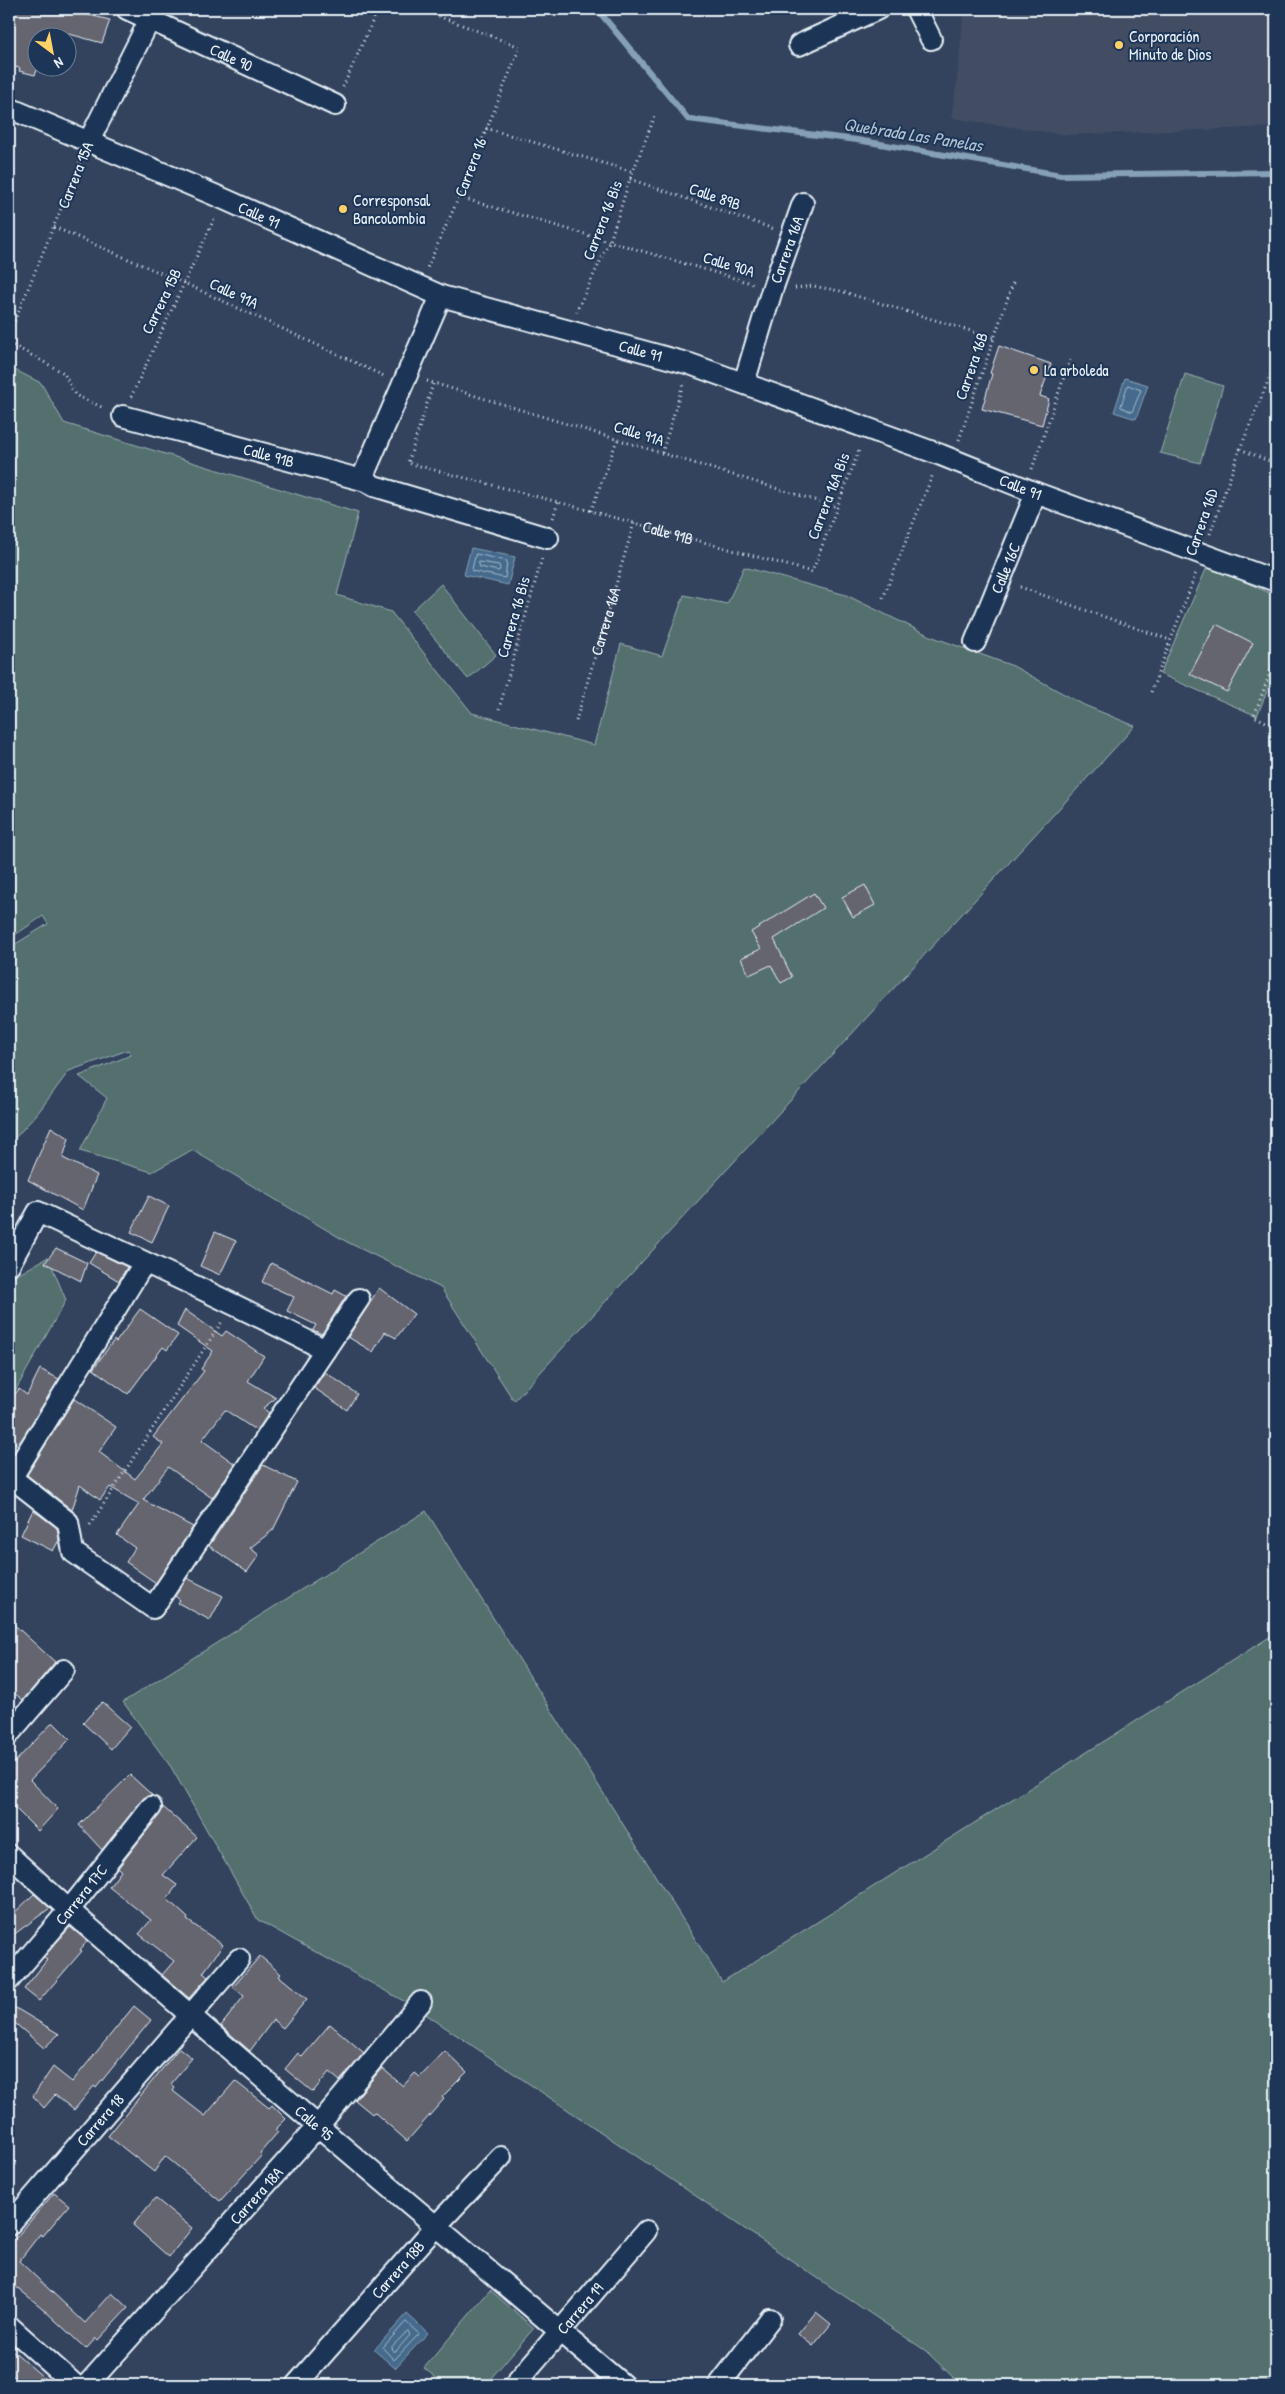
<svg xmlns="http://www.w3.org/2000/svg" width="1285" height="2394" font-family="'Patrick Hand',sans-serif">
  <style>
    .built { fill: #424d63 }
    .green { fill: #52706e; stroke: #9db0b3 }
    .water { fill: #446b8c; stroke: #86a1b7 }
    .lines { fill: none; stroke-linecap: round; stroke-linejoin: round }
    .shore { stroke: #a6bbcd; stroke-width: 1 }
    .stream { stroke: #86a1b7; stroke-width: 6 }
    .building { fill: #65656f; stroke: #e8f1f8 }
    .minor-casing { stroke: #e8f1f8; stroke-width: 24 }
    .path { stroke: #e8f1f8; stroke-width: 3; stroke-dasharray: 1 4; stroke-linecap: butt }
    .minor { stroke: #1d3557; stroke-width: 20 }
    .poi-dot { fill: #ffd166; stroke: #1d3557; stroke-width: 2 }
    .labels { text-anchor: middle; stroke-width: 4; stroke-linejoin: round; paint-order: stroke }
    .poi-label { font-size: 16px; fill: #e8f1f8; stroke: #1d3557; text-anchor: start }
    .street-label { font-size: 16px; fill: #e8f1f8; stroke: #1d3557 }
    .water-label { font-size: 18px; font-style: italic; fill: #afc2d2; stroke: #1d3557 }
  </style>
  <rect width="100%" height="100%" fill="#33435e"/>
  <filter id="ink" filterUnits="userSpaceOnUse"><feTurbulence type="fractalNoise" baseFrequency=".02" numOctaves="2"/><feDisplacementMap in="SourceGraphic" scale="10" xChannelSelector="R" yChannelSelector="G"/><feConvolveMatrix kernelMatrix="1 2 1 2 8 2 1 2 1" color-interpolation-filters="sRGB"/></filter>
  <g filter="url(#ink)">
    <path class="built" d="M964 9H1276V127L1067 135 951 118 957 81Z"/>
    <path class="green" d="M9 367 41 383 64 423 358 513 337 595 391 612 472 713 594 745 621 644 662 656 684 595 727 604 744 567 846 595 930 636 1013 666 1084 705 1135 726 514 1401 441 1288 347 1242 192 1150 152 1172 80 1151 107 1098 79 1076 131 1055 128 1050 69 1071 37 1114 14 1139 11 1167 9 1168V948L48 924 43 916 12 937 9 933Z
      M1185 374 1223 386 1200 463 1160 453Z
      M1208 565 1276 596V669L1257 716 1160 674Z
      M441 584 496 655 468 679 412 611Z
      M48 1257 66 1300 9 1402V1280Z
      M426 1511 722 1982 1276 1633V2385H961L926 2351 418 2009 258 1920 171 1767 123 1702Z
      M490 2290 534 2328 485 2385H445L424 2368Z"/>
    <path class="water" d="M1125 378 1148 385 1136 419 1114 412Z
      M471 548 515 557 508 585 464 575Z
      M407 2314 428 2333 395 2368 374 2350Z"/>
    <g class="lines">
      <path class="shore" d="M1128 385 1141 390 1132 412 1121 407Z
        M476 554 507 561 505 578 472 571Z
        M479 562 499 565 500 570 498 571 480 567Z
        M406 2322 419 2334 394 2360 383 2348Z
        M408 2331 410 2335 396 2351H393L392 2347Z"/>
      <path class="stream" d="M597 9 688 119 857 140 1061 175 1276 172"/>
    </g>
    <path class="building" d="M9 9H63L110 20 102 43 51 29 48 38H38V68L35 75 19 71 20 68 9 66Z
      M999 346 1051 364 1040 396 1049 399 1042 425 982 409 992 374 990 373Z
      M1216 624 1253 643 1227 692 1190 674Z
      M865 885 875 905 853 917 842 897Z
      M814 893 823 908 774 939 792 977 781 983 771 965 749 975 741 958 761 949 751 932Z
      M51 1127 69 1138 63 1158 97 1175 83 1210 28 1180Z
      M149 1196 169 1206 152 1242 131 1232Z
      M215 1232 236 1241 220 1275 200 1266Z
      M56 1248 87 1263 81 1281 45 1263Z
      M96 1252 127 1267 119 1281 89 1263Z
      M271 1263 333 1294 335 1290 346 1296 322 1334 313 1330 316 1325 287 1311 294 1297 262 1282Z
      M379 1288 414 1314 396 1338 385 1332 373 1352 348 1337Z
      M140 1309 178 1335 167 1350 163 1347 128 1394 93 1369 114 1340 116 1342Z
      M185 1310 222 1336 226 1331 264 1356 248 1381 276 1398 263 1408 269 1413 257 1431 225 1410 202 1440 235 1464 212 1498 168 1467 143 1500 193 1527 156 1583 126 1562 135 1548 117 1535 139 1504 110 1487 100 1500 80 1485 72 1510 27 1475 74 1399 116 1427 99 1452 135 1479 163 1444 153 1437 204 1371 201 1369 213 1351 177 1326Z
      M40 1369 59 1379 18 1445 9 1438V1402L19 1389 27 1395Z
      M325 1372 357 1394 347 1410 314 1388Z
      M263 1465 297 1482 273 1530 250 1548 259 1555 247 1572 209 1546Z
      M33 1510 57 1528 59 1540 53 1551 21 1535Z
      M187 1578 223 1596 210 1620 178 1603 180 1600 175 1596Z
      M9 1620 55 1662 23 1700 9 1689Z
      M102 1702 130 1727 111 1749 83 1723Z
      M53 1722 70 1739 30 1780 58 1809 38 1831 9 1802V1768Z
      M130 1775 152 1795 142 1800 102 1850 79 1825Z
      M163 1807 197 1837 163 1875 177 1885 167 1899 188 1918 187 1920 223 1945 203 1973 208 1977 189 1998 162 1975 174 1961 139 1934 151 1920 109 1887 121 1871 118 1868 160 1814Z
      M34 1894 50 1908 9 1938V1918Z
      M70 1927 87 1941 80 1950 82 1951 39 2001 24 1989 47 1960 44 1958 47 1953Z
      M260 1956 281 1974 279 1976 307 1999 283 2028 273 2020 250 2051 221 2026 244 1996 233 1987Z
      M9 2004 59 2034 44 2048 9 2018Z
      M134 2006 151 2020 96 2088 94 2086 74 2110 55 2095 44 2108 33 2096 53 2067 72 2082Z
      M330 2024 364 2053 340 2081 329 2072 313 2092 285 2069 298 2053 302 2057Z
      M179 2048 192 2058 171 2084 175 2088 173 2091 205 2116 235 2081 269 2108 272 2105 286 2119 275 2130 278 2132 260 2153 262 2155 220 2201 165 2156 154 2172 108 2136Z
      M445 2051 467 2072 442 2097 444 2099 407 2141 374 2112 372 2114 355 2100 382 2068 403 2086 415 2073 420 2077Z
      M54 2193 69 2205 43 2236 40 2234 19 2261 85 2323 112 2293 128 2308 98 2340 96 2338 86 2349 41 2307 9 2281V2246Z
      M155 2198 192 2228 169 2257 133 2225Z
      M816 2312 831 2324 813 2346 798 2334Z
      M9 2347 52 2385H21L9 2371Z"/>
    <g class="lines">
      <defs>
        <g id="minor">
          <path id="s3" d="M127 9 335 105"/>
          <path d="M916 9 931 39"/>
          <path d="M799 45 878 9"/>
          <path id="s4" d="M9 108 224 199 441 296 690 364 941 455 1036 493 1276 581"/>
          <path d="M89 141 150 19"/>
          <path id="s5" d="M744 383 772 290 803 203"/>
          <path id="s6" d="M123 416 366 481 374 486 548 538"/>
          <path d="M366 481 364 474 441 296"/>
          <path id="s7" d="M975 642 1036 493"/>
          <path d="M9 1265 38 1212C134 1258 231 1301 325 1350"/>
          <path d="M12 1478 68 1522 73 1552 153 1608 359 1299"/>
          <path d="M9 1482 144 1263"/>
          <path d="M9 1734 64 1670"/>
          <path id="s8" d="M9 1855 69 1910 318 2126 623 2385"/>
          <path id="s9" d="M9 1980 69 1910 151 1807"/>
          <path id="s10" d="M9 2225 239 1959"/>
          <path d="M9 2326 75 2385"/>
          <path id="s11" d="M87 2385 318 2126 421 2002"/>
          <path id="s12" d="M296 2385 436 2226 501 2157"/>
          <path id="s13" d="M514 2385 646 2231"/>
          <path d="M719 2385 770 2319"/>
        </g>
      </defs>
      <use href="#minor" class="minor-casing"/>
      <g class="path">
        <path d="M420 9 520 47 459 197 427 268"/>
        <path d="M343 87 378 9"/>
        <path d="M486 128 633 172"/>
        <path d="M630 179 774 229"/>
        <path d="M459 197 754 284"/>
        <path d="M54 227 184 283 384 376"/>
        <path d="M795 288 813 286 840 291 994 338"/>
        <path d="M576 312 610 241 630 179 655 116"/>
        <path d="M9 335 81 160"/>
        <path d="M9 343 64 373 75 395 104 408"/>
        <path d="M427 381 837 507"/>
        <path id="s1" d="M433 384 408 463 558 502 812 572 860 448"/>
        <path d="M131 397 215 217"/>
        <path d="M959 440 1014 280"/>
        <path d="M1240 449 1276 464"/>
        <path d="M662 453 683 384"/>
        <path d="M1032 469 1070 360"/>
        <path d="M591 511 617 440"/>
        <path d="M553 518 558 502"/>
        <path d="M1210 534 1240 449 1276 362"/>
        <path d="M1020 587 1170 640"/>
        <path d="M883 598 933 474"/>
        <path d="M1276 657 1254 716 1276 727"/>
        <path d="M1151 692 1196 573"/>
        <path d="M499 709 542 558"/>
        <path id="s2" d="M576 721 634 523"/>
        <path d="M90 1525 223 1320"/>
      </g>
      <use href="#minor" class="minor"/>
    </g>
  </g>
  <g class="poi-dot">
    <circle cx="1119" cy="45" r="5"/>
    <circle cx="343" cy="209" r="5"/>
    <circle cx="1034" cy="370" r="5"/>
  </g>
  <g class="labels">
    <g class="poi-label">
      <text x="1129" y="42">Corporación<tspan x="1129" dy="18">Minuto de Dios</tspan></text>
      <text x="353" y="206">Corresponsal<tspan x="353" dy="18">Bancolombia</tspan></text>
      <text x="1044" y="376">La arboleda</text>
    </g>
    <g class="street-label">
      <text dy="6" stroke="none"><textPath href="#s3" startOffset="115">Calle 90</textPath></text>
      <text transform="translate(470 167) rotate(-69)" y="6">Carrera 16</text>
      <text transform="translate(75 175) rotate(-68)" y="6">Carrera 15A</text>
      <text transform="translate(715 196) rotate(19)" y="6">Calle 89B</text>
      <text dy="6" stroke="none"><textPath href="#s4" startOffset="272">Calle 91</textPath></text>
      <text transform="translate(602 220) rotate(-69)" y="6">Carrera 16 Bis</text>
      <text dy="6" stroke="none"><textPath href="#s5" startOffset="140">Carrera 16A</textPath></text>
      <text transform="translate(729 264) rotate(17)" y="6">Calle 90A</text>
      <text transform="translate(234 293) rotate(25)" y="6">Calle 91A</text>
      <text transform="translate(161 301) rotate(-64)" y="6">Carrera 15B</text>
      <text dy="6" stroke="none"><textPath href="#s4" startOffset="678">Calle 91</textPath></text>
      <text transform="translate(971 366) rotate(-71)" y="6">Carrera 16B</text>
      <text transform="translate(639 433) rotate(17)" y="6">Calle 91A</text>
      <text dy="6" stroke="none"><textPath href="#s6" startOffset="151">Calle 91B</textPath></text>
      <text dy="6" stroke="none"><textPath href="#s4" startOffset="1082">Calle 91</textPath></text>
      <text transform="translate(828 496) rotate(-69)" y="6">Carrera 16A Bis</text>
      <text transform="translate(1201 522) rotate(-71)" y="6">Carrera 16D</text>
      <text dy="6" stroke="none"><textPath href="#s1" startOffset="352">Calle 91B</textPath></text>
      <text dy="6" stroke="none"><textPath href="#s7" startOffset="80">Calle 16C</textPath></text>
      <text transform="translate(513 617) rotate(-74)" y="6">Carrera 16 Bis</text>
      <text dy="6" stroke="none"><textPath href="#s2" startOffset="104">Carrera 16A</textPath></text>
      <text dy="6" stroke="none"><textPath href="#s9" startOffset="112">Carrera 17C</textPath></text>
      <text dy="6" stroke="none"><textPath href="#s10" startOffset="139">Carrera 18</textPath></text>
      <text dy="6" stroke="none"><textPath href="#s8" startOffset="406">Calle 95</textPath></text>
      <text dy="6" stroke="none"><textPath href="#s11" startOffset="254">Carrera 18A</textPath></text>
      <text dy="6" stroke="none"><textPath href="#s12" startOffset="154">Carrera 18B</textPath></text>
      <text dy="6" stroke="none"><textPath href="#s13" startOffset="101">Carrera 19</textPath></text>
    </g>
    <g class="water-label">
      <text transform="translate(913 135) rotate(9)" y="6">Quebrada Las Panelas</text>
    </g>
  </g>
  <rect width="1285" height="2394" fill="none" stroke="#1d3557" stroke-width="30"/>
  <rect x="15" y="15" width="1255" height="2364" fill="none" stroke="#e8f1f8" stroke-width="2" filter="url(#ink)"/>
  <g transform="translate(52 52) rotate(148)"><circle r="24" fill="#1d3557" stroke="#6e8097"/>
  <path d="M0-4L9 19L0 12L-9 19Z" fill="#ffd166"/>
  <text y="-8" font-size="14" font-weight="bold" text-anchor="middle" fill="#e8f1f8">N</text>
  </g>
</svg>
